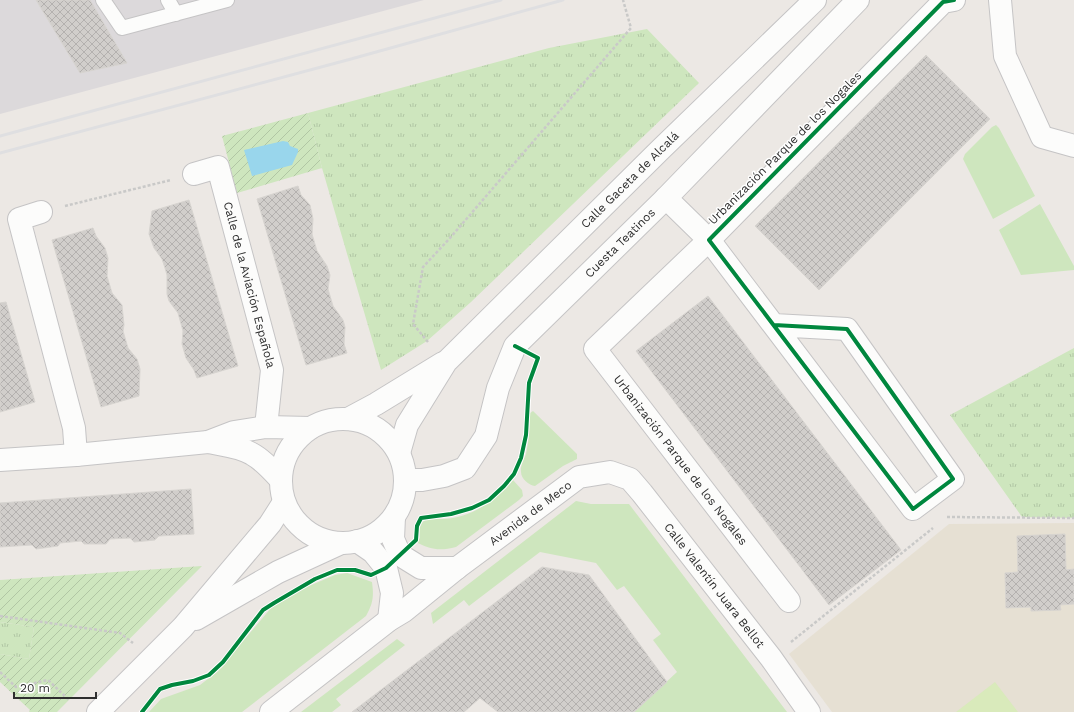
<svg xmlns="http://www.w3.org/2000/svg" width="1074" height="712" font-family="'Work Sans',sans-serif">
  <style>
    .industrial { fill: #dcd9db }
    .education { fill: #e6e0d3 }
    .grass { fill: #cee6be }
    .park { fill: url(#park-tufts) }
    .garden { fill: url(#garden-furrows) }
    .pitch { fill: #d9eabb }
    .water { fill: #99d6ec }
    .building { fill: url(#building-cross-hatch); stroke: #d7d4d0 }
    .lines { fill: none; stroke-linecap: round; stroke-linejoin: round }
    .service-casing { stroke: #c5c4c5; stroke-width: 16 }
    .minor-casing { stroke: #c5c4c5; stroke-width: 24 }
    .path { stroke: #c9c9c8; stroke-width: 2.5; stroke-dasharray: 3 2; stroke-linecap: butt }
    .service { stroke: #fcfcfb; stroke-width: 14 }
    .minor { stroke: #fcfcfb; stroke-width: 22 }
    .rail { stroke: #dfdfe1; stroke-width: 3 }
    .cycleway-casing { stroke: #fff; stroke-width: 6 }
    .cycleway { stroke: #00873e; stroke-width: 4 }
    .labels { text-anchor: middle; stroke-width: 3; stroke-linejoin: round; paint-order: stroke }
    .street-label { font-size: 12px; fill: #2e2e2e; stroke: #fff }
  </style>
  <defs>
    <pattern id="park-tufts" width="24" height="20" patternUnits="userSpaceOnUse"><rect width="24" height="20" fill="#cee6be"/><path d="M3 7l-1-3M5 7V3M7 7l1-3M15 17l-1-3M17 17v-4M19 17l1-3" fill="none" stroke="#b1c6a4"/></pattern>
    <pattern id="garden-furrows" width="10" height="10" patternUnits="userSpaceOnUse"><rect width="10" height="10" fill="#cee6be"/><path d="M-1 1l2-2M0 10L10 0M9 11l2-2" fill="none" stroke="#b1c6a4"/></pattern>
    <pattern id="building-cross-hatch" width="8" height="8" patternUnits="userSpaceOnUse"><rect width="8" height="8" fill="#d1cecb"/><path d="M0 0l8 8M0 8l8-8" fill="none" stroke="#b4b1af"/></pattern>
  </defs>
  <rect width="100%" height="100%" fill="#ece8e4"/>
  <path class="industrial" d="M0 0H424L0 114Z"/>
  <path class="education" d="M1074 523V712H832L789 654 949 524Z"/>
  <path class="grass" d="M996 125 999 128 1035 196 993 219 963 159 965 154 992 127Z
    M1040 204 1074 266V270L1021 275 999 230Z
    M533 411 577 454V459L563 466 535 486C529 485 521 479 521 472 520 466 524 459 526 454 529 440 530 427 530 413Z
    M513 480 522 490 523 496 519 500 456 547C440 551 431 550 416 542L420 538C419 532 419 525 424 521 429 517 439 519 445 519 472 517 497 500 513 480Z
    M576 501 591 504H629L787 712H634L677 672 653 640 661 634 624 586 617 590 596 563 540 552 469 606 464 600 433 624 431 613Z
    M347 573 372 582C374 597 373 603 366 616L242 712H149L161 699 200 685 217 672 271 608 309 586 335 575Z
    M397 639 405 645 336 699 341 705 332 712H301Z"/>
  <path class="park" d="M647 29 699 83 471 302 427 341 381 370 322 168 308 113 549 48Z
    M1074 348V518L1022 517 950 415Z
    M0 622 34 627 29 659 0 654Z"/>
  <path class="garden" d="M308 113 322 168 237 193 222 136Z
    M202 566 57 712H29L30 710 0 682V654L29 659 34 627 0 622V580Z"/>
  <path class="pitch" d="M995 682 1018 712H956Z"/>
  <path class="water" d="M283 141 288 142 290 146 298 149V152L292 165 252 176 244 150Z"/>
  <path class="building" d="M36 0H90L127 63 80 73Z
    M926 55 990 119 819 290 755 226Z
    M298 186 301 195 310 205 313 219 312 234 317 251 327 266 330 275 328 289 333 306 343 320 345 327 344 344 347 353 306 365 257 199Z
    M189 200 238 366 197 378 194 370 186 358 182 344 183 331 178 313 169 301 167 294V275L165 268 162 259 154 248 149 234 152 211Z
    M93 228 96 236 105 248 108 258 107 276 112 293 122 305 124 325 123 331 128 348 137 359 140 369 139 396 101 407 52 240Z
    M708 296 901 550 829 605 636 351Z
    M6 302 35 402 0 412V303Z
    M191 489 194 534 159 536 155 540 134 542 130 538 110 539 106 544H84L81 541 60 543 58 546 36 549 32 545 0 547V503Z
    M1065 534 1066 570 1074 569V604L1060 605 1061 610 1031 611V607L1006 608 1005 573 1018 572 1017 536Z
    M542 567 589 575 667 682 634 712H498L480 698 464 712H352Z"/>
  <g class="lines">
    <defs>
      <path id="service" d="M103 0 122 28 227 0
        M168 0 176 14"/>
      <g id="minor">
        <path d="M1000 0 1005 56 1042 137 1074 146"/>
        <path id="s1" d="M194 174 218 167 272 370 266 427"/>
        <path id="s2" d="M666 198 709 240 595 349 789 601"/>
        <path d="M41 212 19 219 74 428 76 455"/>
        <path d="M774 325 847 329 953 479 913 509 709 240 943 2 954 0"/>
        <path d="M348 419 376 404 443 363"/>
        <circle cx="343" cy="481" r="62"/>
        <path d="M208 442C223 445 239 446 252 454 263 460 272 470 280 479"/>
        <path id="s3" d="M399 453 407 425 446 362 661 149 815 0"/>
        <path d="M0 460 76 455 208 442 234 432 266 427 310 428"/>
        <path id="s4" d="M406 480H422L444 476 465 468 486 436 498 388 515 346 666 198 858 0"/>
        <path d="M394 517 393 539 400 555 421 568H457"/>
        <path d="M357 541 373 552 386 568 392 593 389 620"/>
        <path d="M196 619 278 572 341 543"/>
        <path d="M98 712 183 627 270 524 284 502"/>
        <path id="s5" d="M271 712 389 620 404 611 457 568 579 477 610 472 630 479 642 493 771 658 809 712"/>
      </g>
    </defs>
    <use href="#service" class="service-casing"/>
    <use href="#minor" class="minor-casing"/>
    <path class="path" d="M65 206 171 180
      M428 342 413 324 423 267 450 238 631 28 623 0
      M947 517 1074 518
      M0 616 120 633 133 643
      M791 642 933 528
      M0 672 16 687 48 680 69 700"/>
    <use href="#service" class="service"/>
    <use href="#minor" class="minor"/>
    <path class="rail" d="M0 136 501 0
      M0 153 351 59 563 0"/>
    <defs>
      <path id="cycleway" d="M774 325 847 329 953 479 913 509 709 240 943 2 954 0
        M142 712 160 689 172 685 193 681 209 675 223 662 263 610 274 603 315 579 337 570H355L371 575 386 568 416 540 417 526 421 518 451 514 472 508 489 500 504 486 514 474 521 458 526 435 529 383 538 358 515 346"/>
    </defs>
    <use href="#cycleway" class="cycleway-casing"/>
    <use href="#cycleway" class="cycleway"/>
  </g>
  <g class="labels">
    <g class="street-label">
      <text transform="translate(785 148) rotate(-45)" y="4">Urbanización Parque de los Nogales</text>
      <text dy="4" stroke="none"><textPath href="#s3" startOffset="362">Calle Gaceta de Alcalá</textPath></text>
      <text dy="4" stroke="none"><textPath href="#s4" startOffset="341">Cuesta Teatinos</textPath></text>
      <text dy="4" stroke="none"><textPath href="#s1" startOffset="147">Calle de la Aviación Española</textPath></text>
      <text dy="4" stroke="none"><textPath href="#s2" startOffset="358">Urbanización Parque de los Nogales</textPath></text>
      <text dy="4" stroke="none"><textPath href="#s5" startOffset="327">Avenida de Meco</textPath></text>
      <text dy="4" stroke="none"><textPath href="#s5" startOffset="576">Calle Valentín Juara Bellot</textPath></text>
    </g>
  </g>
  <path d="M14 692v6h82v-6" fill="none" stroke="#2e2e2e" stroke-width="2"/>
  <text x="20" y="692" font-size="12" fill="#2e2e2e" stroke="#ffffff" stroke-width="3" paint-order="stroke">20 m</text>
</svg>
